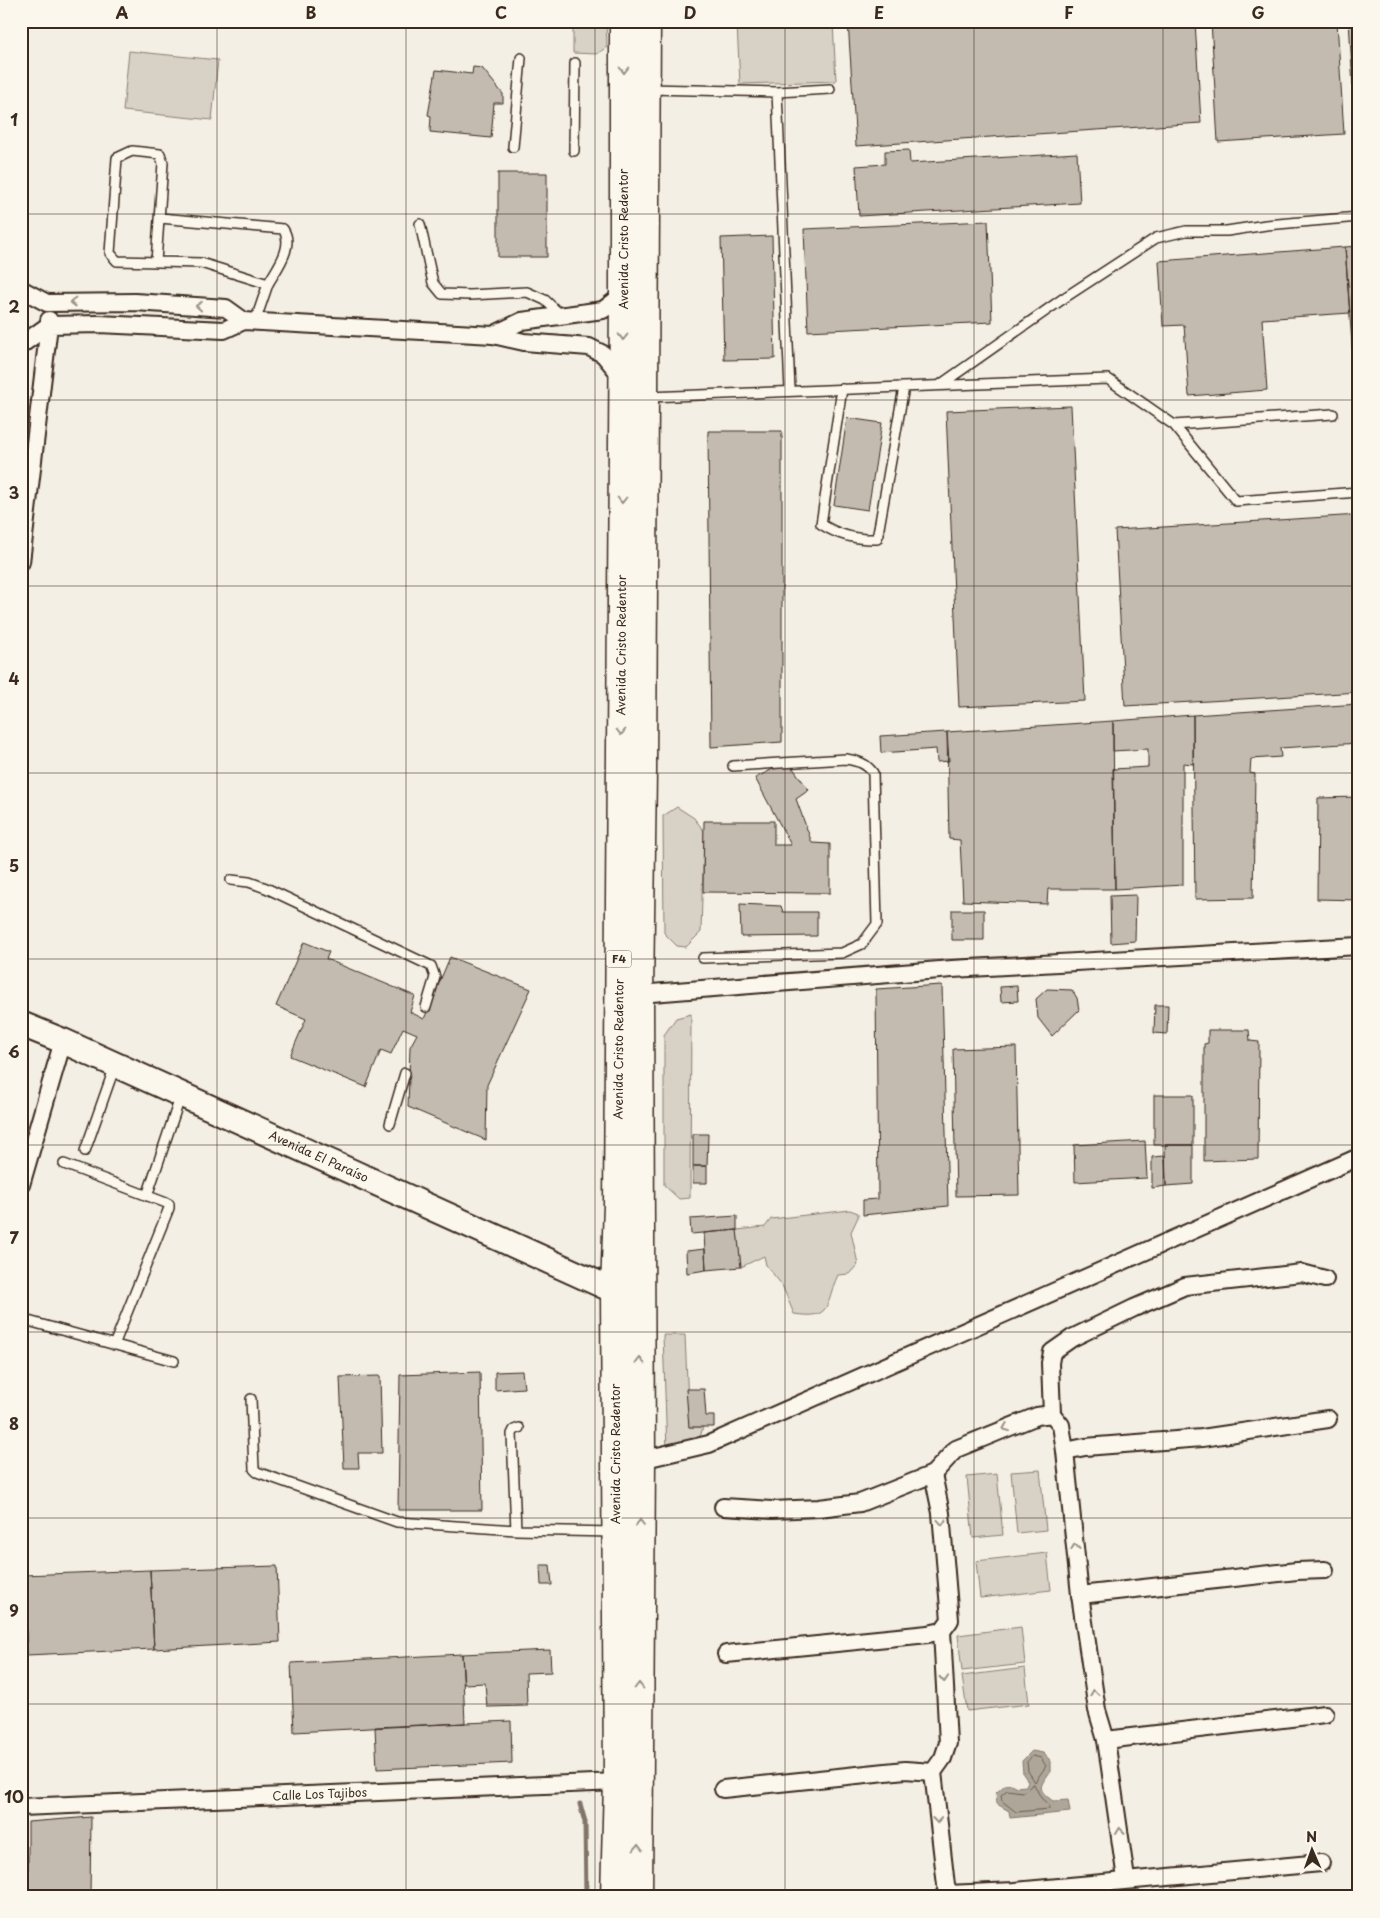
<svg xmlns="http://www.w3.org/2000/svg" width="1380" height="1918" font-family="'Playpen Sans',sans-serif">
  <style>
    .green { fill: #d8d1c6; stroke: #8a7e72 }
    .water { fill: #afa69a; stroke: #817468 }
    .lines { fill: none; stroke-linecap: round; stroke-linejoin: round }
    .shore { stroke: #695c50; stroke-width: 1 }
    .stream { stroke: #817468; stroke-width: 5 }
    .building { fill: #c3bbb0; stroke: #3b2a1e }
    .lane-casing { stroke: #3b2a1e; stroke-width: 12 }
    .street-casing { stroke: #3b2a1e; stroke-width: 20 }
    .secondary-casing { stroke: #3b2a1e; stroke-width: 28 }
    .highway-casing { stroke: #3b2a1e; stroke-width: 31 }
    .lane { stroke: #fbf7ec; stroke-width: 9 }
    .street { stroke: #fbf7ec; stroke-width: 16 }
    .secondary { stroke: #fbf7ec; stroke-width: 24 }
    .highway { stroke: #fbf7ec; stroke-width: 28 }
    .oneway { stroke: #9b9085 }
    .grid { fill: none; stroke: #3b2a1e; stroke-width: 1; stroke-opacity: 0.55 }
    .labels { text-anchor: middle; stroke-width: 4; stroke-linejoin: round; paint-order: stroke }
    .shield { fill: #fbf7ec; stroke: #75685c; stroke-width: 1 }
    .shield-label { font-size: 11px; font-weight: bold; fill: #3b2a1e }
    .street-label { font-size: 12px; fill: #3b2a1e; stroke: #fbf7ec }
    .neatline { fill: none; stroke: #3b2a1e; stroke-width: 2 }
    .grid-label { font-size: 16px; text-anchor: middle; font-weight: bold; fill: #3b2a1e }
  </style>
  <rect width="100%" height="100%" fill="#f3efe4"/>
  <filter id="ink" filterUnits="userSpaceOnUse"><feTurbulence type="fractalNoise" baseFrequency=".02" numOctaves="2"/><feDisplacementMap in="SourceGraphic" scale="10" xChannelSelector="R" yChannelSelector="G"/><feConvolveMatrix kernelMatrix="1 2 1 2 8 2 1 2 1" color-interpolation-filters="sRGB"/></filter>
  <g filter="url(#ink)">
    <path class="green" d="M573 21H606L607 47 597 54 573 53Z
      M833 22 836 81 740 84 737 25Z
      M129 51 218 60 212 120 123 111Z
      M677 807 694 818 704 831 701 932 686 947 677 946 664 933 663 816Z
      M691 1014 690 1198 679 1199 664 1185V1035L676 1018Z
      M850 1210 858 1213V1217L851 1232 858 1264 849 1274 838 1275C824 1304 834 1320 794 1314L782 1285 766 1265 764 1256 741 1267 737 1230 765 1227 771 1219Z
      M663 1335H685L689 1427H703L699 1441 667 1450Z
      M1040 1470 1046 1530 1017 1533 1011 1472Z
      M997 1474 1003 1535 973 1538 967 1477Z
      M1047 1553 1051 1590 980 1598 976 1561Z
      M1021 1627 1025 1664 962 1671 958 1635Z
      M1025 1668 1029 1704 967 1711 962 1676Z"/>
    <path class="water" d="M1032 1751 1043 1753 1050 1760V1772C1040 1786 1036 1789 1053 1801L1068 1800 1070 1812 1010 1818 1009 1811 997 1804 996 1793 1005 1785 1012 1784 1016 1787 1026 1786 1028 1781 1023 1774 1022 1761Z"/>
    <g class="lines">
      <path class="shore" d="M1033 1756 1041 1758 1046 1766 1035 1782 1028 1771 1027 1762Z
        M1034 1784 1041 1798 1049 1805V1809L1016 1812 1002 1801 1001 1795 1007 1790 1023 1792Z"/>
      <path class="stream" d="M580 1804 585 1822 586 1897"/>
    </g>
    <path class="building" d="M848 21H1195L1201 123 856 146Z
      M1211 21H1337L1344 134 1218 142Z
      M1349 21H1359V135H1356Z
      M473 67 482 68 503 94V103H494L491 138 430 132 431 116 428 115 436 70 472 74Z
      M909 150 910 163 1077 153 1080 203 859 216 856 166 885 164V151Z
      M498 173H547V257H498Z
      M988 221 992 322 808 331 804 229Z
      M772 236 775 359 724 360 721 238Z
      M1359 246V442L1345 247Z
      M1345 247 1350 313 1262 319 1267 390 1189 396 1184 325 1163 326 1159 261Z
      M1071 406 1085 701 959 707 946 411Z
      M847 418 882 423 868 510 834 505Z
      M708 431H782V742L711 747Z
      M1359 515V692L1125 706 1115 530Z
      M1359 704V743L1280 748 1281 757 1251 759 1250 773 1255 774 1253 898 1195 899 1193 715Z
      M1193 715V764L1183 763V885L1115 889 1113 769 1148 767V749L1113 751V721Z
      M1113 721 1115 889H1048L1047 904 963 901 960 840 949 839 947 732Z
      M947 732 949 761 937 762 936 749 881 753 880 736Z
      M779 766 792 767 809 790 796 799 812 843 830 844V893L703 892 704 821H774V845H791L755 778Z
      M1359 797V900L1317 899 1318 798Z
      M1136 895 1135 941 1111 943 1110 896Z
      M740 904 781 906 783 912H817V936L741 937Z
      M952 910H984V940H952Z
      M304 942 329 952 326 959 415 996 410 1012 424 1019 450 957 531 989 487 1085 486 1140 408 1107 410 1047 417 1034 403 1028 391 1054 381 1050 366 1087 290 1056 306 1019 276 1006Z
      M942 985 948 1206 863 1215V1200L878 1199 876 989Z
      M1017 986 1018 1001 1001 1002 1000 987Z
      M1047 989 1072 990 1077 998 1079 1010 1052 1036 1038 1018 1036 999Z
      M1155 1005H1168L1167 1034 1154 1033Z
      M1208 1030H1249L1250 1041 1259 1042 1258 1159 1204 1161V1044L1208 1043Z
      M1016 1047 1019 1195 956 1196 953 1049Z
      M1154 1095H1193V1145H1154Z
      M693 1134H708L707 1166H693Z
      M1145 1141 1147 1178 1075 1182 1074 1145Z
      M1165 1145H1193V1184L1166 1186Z
      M1165 1156 1166 1186 1152 1188V1157Z
      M693 1166H707V1183H693Z
      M737 1216V1230L691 1234 690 1219Z
      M737 1230 741 1267 706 1270 704 1233Z
      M705 1249 706 1270 687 1273 686 1251Z
      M522 1371 524 1388 495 1390V1372Z
      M480 1372 482 1510H398L400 1375Z
      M380 1376 382 1453H358L359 1468H344L340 1377Z
      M686 1389H704L706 1416H714V1427H689Z
      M540 1565H550L552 1585H541Z
      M277 1566 280 1642 154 1649 150 1570Z
      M150 1570 154 1649 27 1655 24 1575Z
      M550 1650 551 1672 526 1673 527 1706 487 1707 485 1683 464 1684 462 1654Z
      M462 1654 465 1723 294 1732 291 1663Z
      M511 1721 512 1763 377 1769 375 1727Z
      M91 1817 90 1897H28V1822Z"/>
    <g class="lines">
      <defs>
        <path id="lane" d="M649 89 777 92 830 89
          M777 92 790 390
          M513 147 521 58
          M574 151 575 63
          M160 218 283 229C295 246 277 268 268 284
          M420 224 433 283 442 294 470 295 527 292 545 300 562 316
          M156 262 163 163 160 154 132 151 117 158 110 253 117 261 201 263 268 284 255 322
          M940 385 1064 298 1156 238 1186 231H1227L1266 225 1359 217
          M842 389 821 524C838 535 856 540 877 539L904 387
          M648 397 1108 379 1174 425 1236 501 1359 492
          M1174 425 1333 414
          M231 880 249 882 266 888 431 966 435 977 426 1007
          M703 958 842 953 862 944 877 924 873 773C866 763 858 761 846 759L733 766
          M390 1124 405 1073
          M85 1151 115 1066
          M64 1164 169 1204V1208L114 1345
          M147 1196 181 1095
          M21 1319 174 1361
          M251 1399 254 1469 257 1472 397 1522 516 1530
          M519 1428 514 1430 512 1434 516 1530 613 1532"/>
        <g id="street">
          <path d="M21 289 47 303 135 302 226 308 244 321"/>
          <path d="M493 335 522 321 603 310 624 294"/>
          <path d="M21 345 49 325V320"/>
          <path d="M21 562 49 325 99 324 224 330 244 321 493 335 524 342 589 347 603 354 622 377"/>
          <path d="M639 994 952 969 1359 946"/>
          <path d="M21 1185 63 1041"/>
          <path d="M1065 1451 1085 1447 1202 1438 1328 1419"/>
          <path d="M641 1460 709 1444 1359 1157"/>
          <path d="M933 1474 941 1513 950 1620 942 1631 948 1743 943 1758 933 1772 947 1894"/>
          <path d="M723 1507 772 1510 819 1508 860 1503 933 1474 956 1449 1037 1416 1052 1414"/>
          <path d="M1080 1595 1297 1571 1325 1570"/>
          <path d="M726 1654 928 1634 942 1631"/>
          <path d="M1106 1740 1325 1714"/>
          <path d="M723 1789 905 1770 933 1772"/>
          <path id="s1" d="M21 1807 618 1782"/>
          <path d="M1126 1879 1106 1740 1097 1710 1080 1595 1065 1451 1061 1425 1052 1414 1050 1363 1052 1352 1072 1338 1134 1308 1185 1286 1302 1273 1325 1279"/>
          <path d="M942 1897 947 1894 1015 1891 1321 1863"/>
        </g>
        <g id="secondary">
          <path id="s2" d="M21 1024 63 1041 615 1291"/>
        </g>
        <g id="highway">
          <path id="s3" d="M615 1897 618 1782 615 1291 618 1205 624 294V21"/>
          <path d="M638 1897 641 1460 639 994 642 771 646 21"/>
        </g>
      </defs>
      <use href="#lane" class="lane-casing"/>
      <use href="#street" class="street-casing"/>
      <use href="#secondary" class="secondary-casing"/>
      <use href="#highway" class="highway-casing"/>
      <use href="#lane" class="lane"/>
      <use href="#street" class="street"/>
      <use href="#secondary" class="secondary"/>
      <use href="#highway" class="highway"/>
    </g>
    <defs><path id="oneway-chevron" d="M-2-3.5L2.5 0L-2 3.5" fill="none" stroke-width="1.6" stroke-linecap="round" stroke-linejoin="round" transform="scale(1.25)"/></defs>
    <g class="oneway">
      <use href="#oneway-chevron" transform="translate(624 70) rotate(90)"/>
      <use href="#oneway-chevron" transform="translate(73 302) rotate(179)"/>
      <use href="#oneway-chevron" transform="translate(199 306) rotate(-175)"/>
      <use href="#oneway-chevron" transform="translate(623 337) rotate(91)"/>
      <use href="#oneway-chevron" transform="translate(622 500) rotate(90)"/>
      <use href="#oneway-chevron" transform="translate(621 732) rotate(90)"/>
      <use href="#oneway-chevron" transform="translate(640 1361) rotate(-90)"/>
      <use href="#oneway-chevron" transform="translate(1006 1428) rotate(158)"/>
      <use href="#oneway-chevron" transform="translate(942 1522) rotate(85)"/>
      <use href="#oneway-chevron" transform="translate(640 1523) rotate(-90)"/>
      <use href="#oneway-chevron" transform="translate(1075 1547) rotate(-96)"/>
      <use href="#oneway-chevron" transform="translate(944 1679) rotate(87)"/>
      <use href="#oneway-chevron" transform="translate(639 1686) rotate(-90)"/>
      <use href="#oneway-chevron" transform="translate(1094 1693) rotate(-98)"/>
      <use href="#oneway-chevron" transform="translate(937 1820) rotate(84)"/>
      <use href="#oneway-chevron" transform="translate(1120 1831) rotate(-97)"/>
      <use href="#oneway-chevron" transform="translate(638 1848) rotate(-90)"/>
    </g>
  </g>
  <path class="grid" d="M217 21V1897M406 21V1897M595 21V1897M785 21V1897M974 21V1897M1163 21V1897M21 214H1359M21 400H1359M21 586H1359M21 773H1359M21 959H1359M21 1145H1359M21 1332H1359M21 1518H1359M21 1704H1359"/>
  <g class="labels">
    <rect class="shield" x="606.5" y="950.5" width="25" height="17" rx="4"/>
    <g class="shield-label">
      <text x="619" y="963">F4</text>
    </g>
    <g class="street-label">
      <text dy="4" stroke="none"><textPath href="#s3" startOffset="1658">Avenida Cristo Redentor</textPath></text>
      <text dy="4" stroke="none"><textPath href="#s3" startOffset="1252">Avenida Cristo Redentor</textPath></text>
      <text dy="4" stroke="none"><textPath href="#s3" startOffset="848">Avenida Cristo Redentor</textPath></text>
      <text dy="4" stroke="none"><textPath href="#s2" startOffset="326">Avenida El Paraíso</textPath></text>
      <text transform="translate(616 1454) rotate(-90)" y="4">Avenida Cristo Redentor</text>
      <text dy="4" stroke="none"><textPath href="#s1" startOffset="299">Calle Los Tajibos</textPath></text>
    </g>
  </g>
  <rect width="1380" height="1918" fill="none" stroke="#fbf7ec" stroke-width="55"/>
  <g transform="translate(1312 1850) rotate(358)" stroke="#fbf7ec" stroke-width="4" paint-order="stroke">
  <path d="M0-4L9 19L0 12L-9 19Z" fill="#3b2a1e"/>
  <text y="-8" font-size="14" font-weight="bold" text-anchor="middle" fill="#3b2a1e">N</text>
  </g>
  <rect x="28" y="28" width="1324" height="1862" class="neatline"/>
  <g class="grid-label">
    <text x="122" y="19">A</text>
    <text x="311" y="19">B</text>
    <text x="501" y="19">C</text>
    <text x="690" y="19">D</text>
    <text x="879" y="19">E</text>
    <text x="1069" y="19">F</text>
    <text x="1258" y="19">G</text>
    <text x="14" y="126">1</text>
    <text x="14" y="313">2</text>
    <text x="14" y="499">3</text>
    <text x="14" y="685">4</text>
    <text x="14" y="872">5</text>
    <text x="14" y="1058">6</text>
    <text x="14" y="1244">7</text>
    <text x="14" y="1430">8</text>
    <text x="14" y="1617">9</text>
    <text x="14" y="1803">10</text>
  </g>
</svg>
